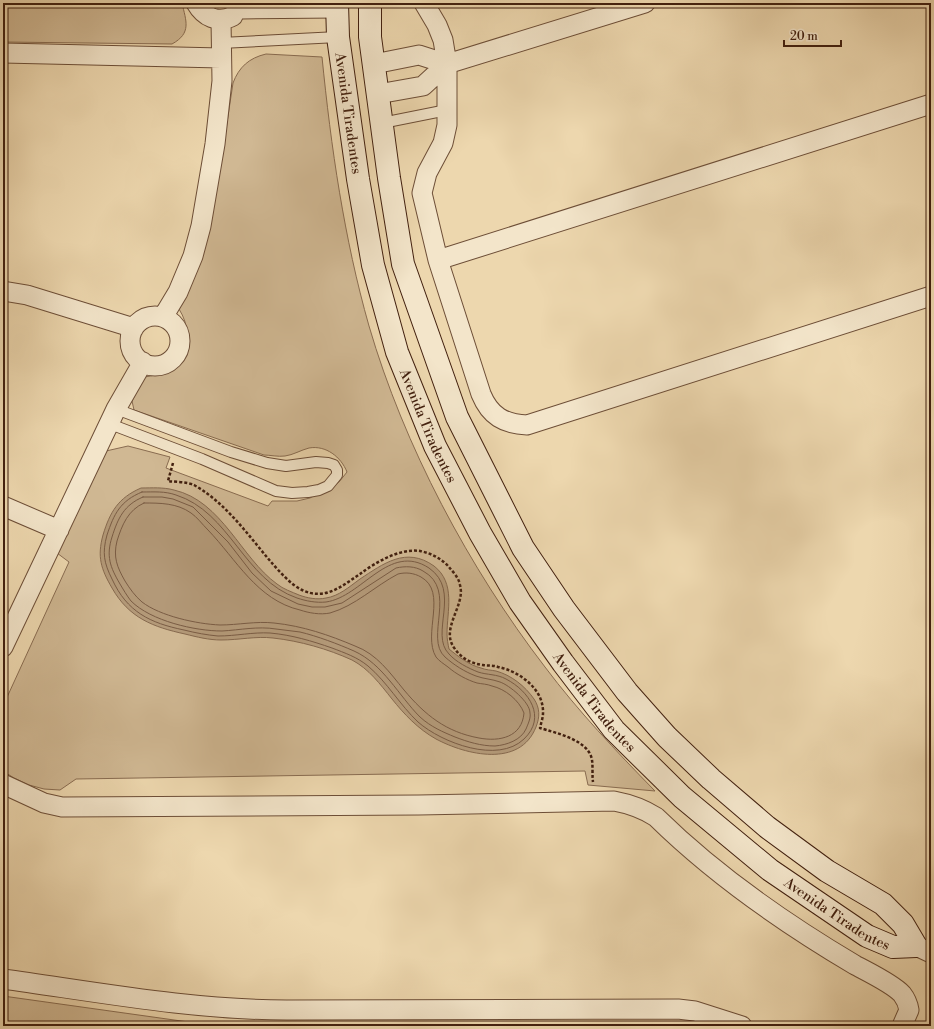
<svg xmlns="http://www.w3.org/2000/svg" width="934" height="1029" font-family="'Libre Bodoni',serif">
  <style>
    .green { fill: #d0b893; stroke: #896c51 }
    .water { fill: #b39978; stroke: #86694e }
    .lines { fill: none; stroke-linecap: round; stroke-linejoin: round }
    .shore { stroke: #7a5c44; stroke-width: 1 }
    .lane-casing { stroke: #6d4e37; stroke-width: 12 }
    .street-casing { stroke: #6d4e37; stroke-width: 21 }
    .secondary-casing { stroke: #42200f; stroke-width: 24 }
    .path { stroke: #42200f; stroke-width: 2.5; stroke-dasharray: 3 2; stroke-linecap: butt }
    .lane { stroke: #f3e5ca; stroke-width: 10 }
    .street { stroke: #f3e5ca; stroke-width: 19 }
    .secondary { stroke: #f3e5ca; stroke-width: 22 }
    .labels { text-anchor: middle; stroke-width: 3; stroke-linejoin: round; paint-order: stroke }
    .street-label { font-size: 14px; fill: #42200f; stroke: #f3e5ca }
  </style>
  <rect width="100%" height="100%" fill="#edd7ae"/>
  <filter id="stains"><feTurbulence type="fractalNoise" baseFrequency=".005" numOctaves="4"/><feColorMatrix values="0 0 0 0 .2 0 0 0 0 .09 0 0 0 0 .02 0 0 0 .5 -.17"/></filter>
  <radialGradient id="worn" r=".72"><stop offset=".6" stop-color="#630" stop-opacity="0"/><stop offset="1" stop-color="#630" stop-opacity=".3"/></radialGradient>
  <path class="green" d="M10 3H182C186 21 192 33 172 44L3 42V5Z
    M266 54 322 57C331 147 344 238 369 326 404 446 469 568 545 667 578 711 616 751 655 791L588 785 585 771 76 779 60 790 44 789 29 785 14 778 3 771V706L69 562 57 553 106 451 128 446 170 457 166 468 268 506 272 501H297L310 498 339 482 347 472C341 457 326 445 309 448 301 450 293 455 285 456 278 457 270 455 264 455L134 410 132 401 144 377C181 374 199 341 179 309L193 270 225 136 233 83C239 67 249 58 266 54Z
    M3 996 217 1026H3Z
    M676 1025 681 1026H428Z"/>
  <path class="water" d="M141 488C152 488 163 487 174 490 222 501 241 558 277 584 283 589 292 592 299 595 307 598 317 600 326 598 339 596 349 587 360 579 383 564 406 546 434 566 456 583 447 611 447 634 447 639 448 644 449 649 459 657 469 665 481 668 486 670 491 670 496 671 511 675 525 686 534 699 540 708 540 717 536 727 520 768 466 755 436 739 418 729 404 714 392 699 380 684 369 669 352 660 328 649 300 641 273 638 256 636 239 640 221 640 209 640 197 637 185 634 153 627 129 618 112 588 101 569 97 557 103 535 110 512 118 498 141 488Z"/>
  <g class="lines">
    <path class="shore" d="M142 492C154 492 165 491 176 495 230 512 244 580 297 598 306 601 316 603 326 602 362 597 389 542 429 568 462 591 429 634 449 654 456 662 468 668 478 672 487 675 497 674 506 679 529 691 547 717 524 739 498 764 442 743 418 722 400 705 387 682 368 666 357 657 345 653 332 648 312 641 292 635 270 633 253 632 236 636 218 636 207 635 196 633 184 630 150 623 127 612 112 579 104 563 102 553 107 535 114 514 120 501 142 492Z
      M143 497H162L173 499 193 507 228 542 252 573 271 591 298 604 312 607H325L342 603 396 568C405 566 415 566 423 571 458 590 424 638 445 657 454 665 465 672 476 676 484 679 492 679 500 682 509 685 530 702 530 713 531 718 528 724 526 729 521 740 507 745 495 746 481 746 468 742 455 737 443 732 431 727 420 717 399 696 383 664 354 651 338 644 317 636 300 632 292 631 284 630 276 629 258 626 240 630 222 631 195 631 151 621 131 601 127 596 123 589 120 584 110 567 106 556 112 537 118 518 124 505 143 497Z
      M144 503C160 503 177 503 191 513 197 517 202 524 208 530 236 559 257 600 300 610 309 613 320 615 330 613 355 606 375 586 398 574 406 572 414 573 421 577 448 592 422 634 436 657 439 661 444 664 448 667 456 674 467 680 477 683 482 684 487 684 492 686 505 689 519 700 524 713 522 737 500 742 479 738 446 732 425 715 404 690 390 673 377 654 355 646 329 635 303 626 274 623 256 621 238 625 220 625 197 624 160 616 142 602 135 596 130 589 125 581 117 567 113 557 117 541 122 525 128 510 144 503Z"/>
    <defs>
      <path id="lane" d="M221 43 338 37
        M382 123 447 110
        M110 424 202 459 276 491 292 493 308 492 319 490 328 486 337 475V470L334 465 328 463 316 462 286 466 267 463 231 452 116 409"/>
      <path id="street" d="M196 3C204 17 218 24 233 16
        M424 3 437 25 443 40 447 64V125L443 143 427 173 422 193 438 260 481 394C490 416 504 424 527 425L931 296
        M241 9 337 8
        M3 53 221 58
        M374 64 419 55 447 64
        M378 94 423 86 447 64 645 3
        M438 260 931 104
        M3 291 27 295 134 328
        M130 341a25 25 0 1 1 50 0a25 25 0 1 1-50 0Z
        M163 317 178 292 193 256 201 226 215 144 222 81 221 20
        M3 506 59 530
        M3 647 116 409 143 362
        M3 784 44 803 62 807 419 805 614 801C630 804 642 808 656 817 715 875 784 923 855 965 868 972 893 984 902 994 906 999 908 1004 909 1010L902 1026
        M916 946 931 953
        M3 979C97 992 192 1010 287 1010L678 1009 695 1011 742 1026"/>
      <g id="secondary">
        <path id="s1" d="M337 3 338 37 358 179 373 265 397 352 435 446 480 533 520 602 563 663 614 730 682 797 770 870 867 936 893 947 916 946 903 924 883 904 827 871 767 827 711 779 667 737 627 692 564 609 523 548 457 417 403 264 389 178 370 37V3"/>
      </g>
    </defs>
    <use href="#lane" class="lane-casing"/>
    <use href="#street" class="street-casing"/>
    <use href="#secondary" class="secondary-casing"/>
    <path class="path" d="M173 463 168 481C176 482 187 482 194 485 226 503 248 535 271 562 279 571 291 585 302 590 325 601 342 586 360 574 376 562 400 548 420 551 431 553 442 559 449 567 453 572 459 578 460 585 466 606 439 629 455 649 461 658 472 664 483 665 488 666 493 665 498 667 519 671 544 689 543 713 543 718 541 723 540 728 556 733 589 740 592 760 593 767 592 775 593 782"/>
    <use href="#lane" class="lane"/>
    <use href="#street" class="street"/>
    <use href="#secondary" class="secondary"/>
  </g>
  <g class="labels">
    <g class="street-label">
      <text dy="5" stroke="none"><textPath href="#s1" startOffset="111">Avenida Tiradentes</textPath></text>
      <text dy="5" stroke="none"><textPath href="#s1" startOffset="435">Avenida Tiradentes</textPath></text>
      <text dy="5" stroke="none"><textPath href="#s1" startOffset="759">Avenida Tiradentes</textPath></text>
      <text dy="5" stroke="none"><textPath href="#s1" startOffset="1083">Avenida Tiradentes</textPath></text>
    </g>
  </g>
  <rect width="934" height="1029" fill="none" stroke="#edd7ae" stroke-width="16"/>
  <rect x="4" y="4" width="926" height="1021" fill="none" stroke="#42200f" stroke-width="2"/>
  <rect x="8" y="8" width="918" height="1013" fill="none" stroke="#42200f"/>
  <path d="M784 40v6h57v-6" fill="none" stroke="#42200f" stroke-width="2"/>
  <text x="790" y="40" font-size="12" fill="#42200f" stroke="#f3e5ca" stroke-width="3" paint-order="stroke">20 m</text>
  <rect width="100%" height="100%" filter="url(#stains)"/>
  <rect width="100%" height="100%" fill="url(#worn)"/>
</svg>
